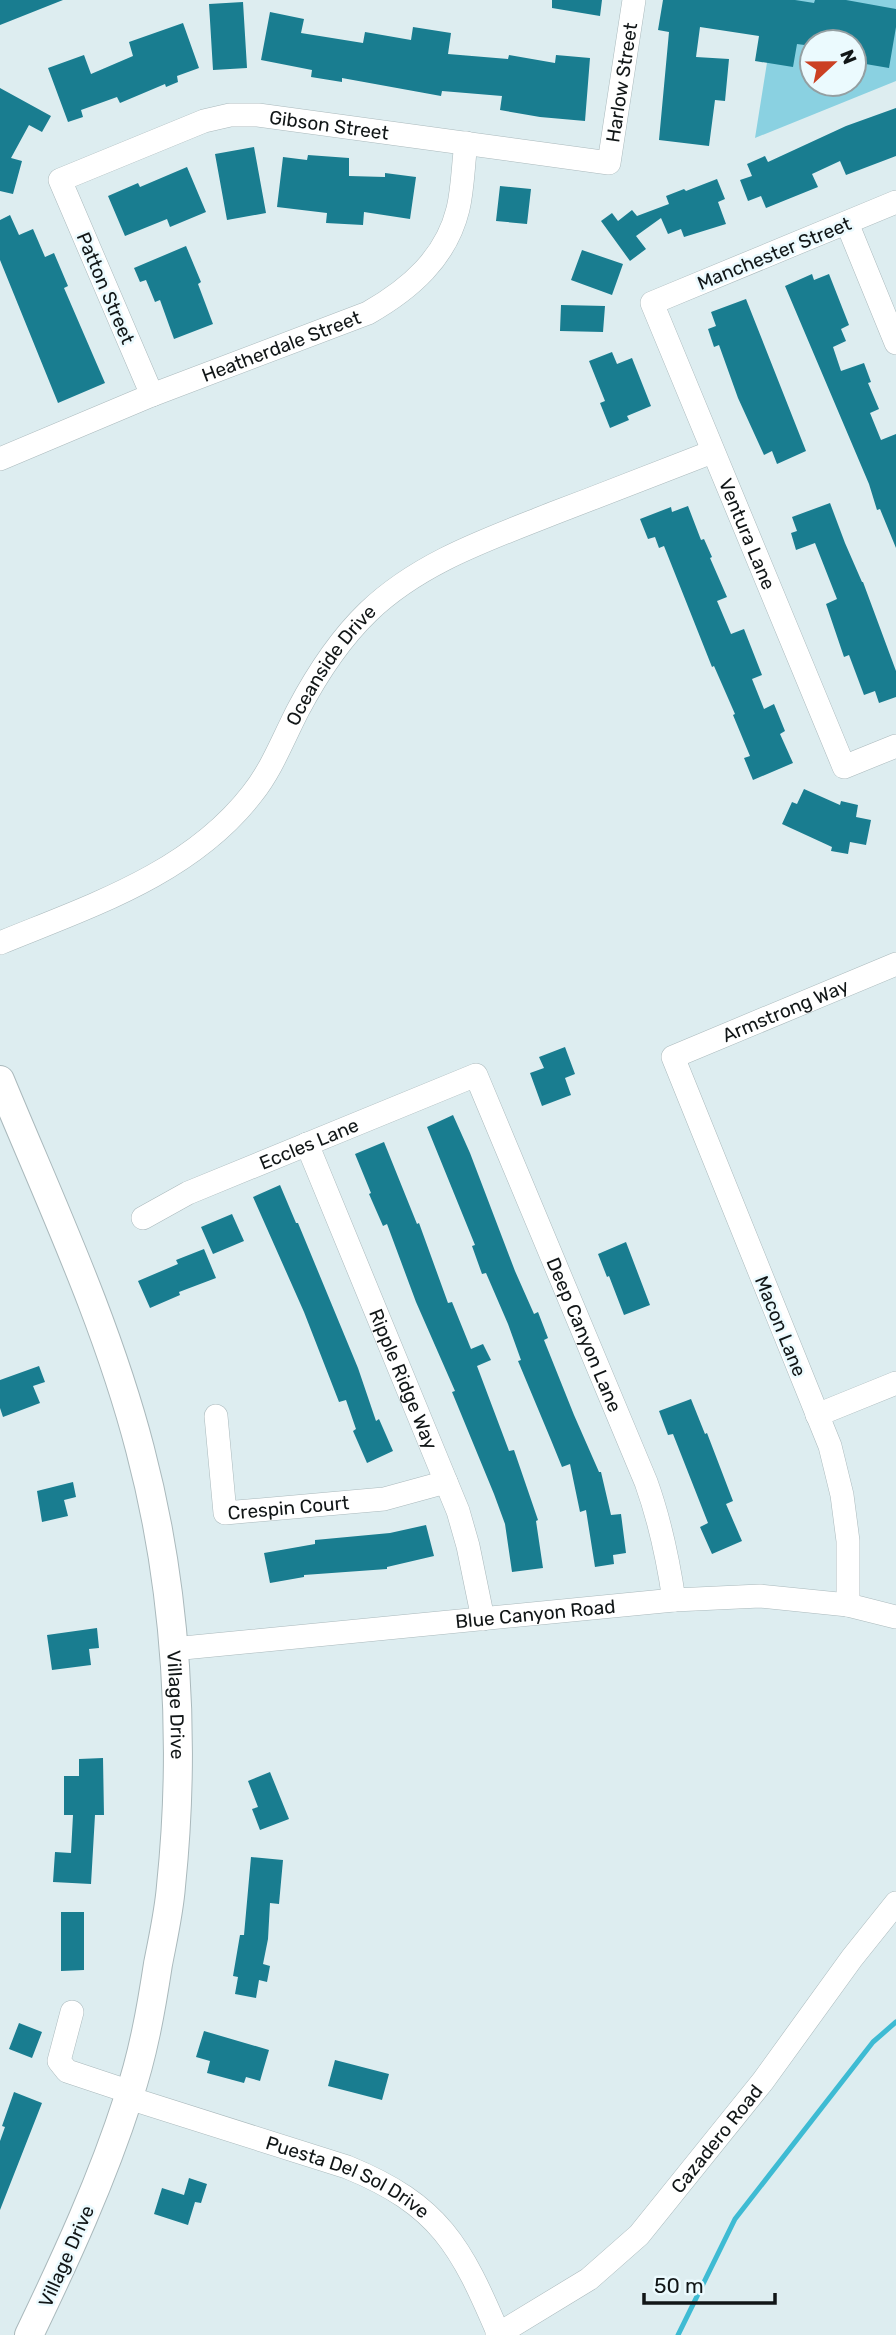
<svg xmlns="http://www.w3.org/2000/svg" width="896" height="2335" font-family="Rubik,sans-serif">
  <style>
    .green { fill: #8ad1e1; fill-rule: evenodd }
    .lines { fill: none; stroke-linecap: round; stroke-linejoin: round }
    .stream { stroke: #3ebbd3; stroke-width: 5 }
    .building { fill: #197d90 }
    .minor-casing { stroke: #aab9bc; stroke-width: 24 }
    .major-casing { stroke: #aab9bc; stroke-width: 30 }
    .minor { stroke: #fff; stroke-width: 23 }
    .major { stroke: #fff; stroke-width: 28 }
    .labels { text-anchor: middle; stroke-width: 5; stroke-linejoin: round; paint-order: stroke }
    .street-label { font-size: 19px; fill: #111617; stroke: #ebfafe }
  </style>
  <rect width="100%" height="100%" fill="#ddedf0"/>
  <path class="green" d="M777 0H896V81L755 138ZM812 42H854V84H812Z"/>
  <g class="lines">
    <path class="stream" d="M678 2335 735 2219 873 2042 896 2022"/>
  </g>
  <path class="building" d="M0 0H63L0 25Z
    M552 0H602L600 16 552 8Z
    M663 0H795L814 3 815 0H846L896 9V27L889 68 854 62V42H812V46L797 44 793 67 755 61 759 36 700 27 696 57 729 59 725 101 715 100 709 146 659 140 669 32 658 30Z
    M243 2 247 68 213 70 209 4Z
    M270 12 304 19 301 33 363 43 365 32 411 40 413 27 451 33 448 54 508 59 509 55 555 63 556 55 590 58 585 121 540 117 500 110 502 96 442 91 441 96 342 78V82L311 77 312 70 261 60Z
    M183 23 199 68 177 76 178 82 166 87 165 84 120 103 117 97 81 110 83 117 68 122 48 68 84 55 91 74 133 56 129 42Z
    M0 88 51 116 42 132 29 125 11 158 22 161 13 194 0 191Z
    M896 108V156L846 175 840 161 812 174 818 187 766 208 761 196 748 201 740 180 752 176 747 164 765 156 768 162 846 126Z
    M254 147 266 213 227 220 215 154Z
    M308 155 349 158V176L385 177V173L416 177 410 219 364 212 363 225 326 223 327 213 277 207 283 157 307 160Z
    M187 167 206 212 170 227 167 219 125 236 108 196 138 183 140 187Z
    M717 179 725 199 718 202 726 224 684 237 681 229 668 234 661 218 636 236 646 249 630 261 601 221 612 213 618 221 632 210 637 216 669 204 666 196 684 189 686 191Z
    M500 186 531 189 527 224 496 221Z
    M10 215 19 235 33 229 45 257 54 253 68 286 64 288 105 383 58 403 0 260V220Z
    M186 246 201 282 198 284 213 324 174 339 160 300 155 302 146 280 140 282 134 268Z
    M582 250 623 264 612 295 571 280Z
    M812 274 814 280 829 274 849 325 841 329 846 341 833 347 841 371 864 363 871 382 868 383 879 409 870 413 881 440 896 434V548L880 509 877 510 869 484 785 286Z
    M746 299 806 451 777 464 772 451 764 455 738 398 719 345 714 347 708 329 716 326 711 312Z
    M561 305 605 306 603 332 560 331Z
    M612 352 617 364 632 358 651 406 627 416 629 420 610 428 600 403 605 401 589 361Z
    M830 503 845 543 862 582H863L896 671V697L879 703 875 691 864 695 849 655 844 657 826 604 837 599 815 543 796 550 791 533 797 531 792 517Z
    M688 506 701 540 704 539 712 557 710 558 727 597 717 601 731 634 744 629 762 675 752 679 764 709 774 704 785 731 780 734 793 763 753 780 744 758 750 756 733 715 735 714 714 666 712 667 664 546 659 548 655 537 648 539 640 519 671 507 672 512Z
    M804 789 840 805 841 801 858 805 856 817 871 820 866 845 850 842 848 854 831 851 832 847 782 824 792 802 797 804Z
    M565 1047 575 1074 565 1078 571 1095 542 1106 530 1073 544 1068 539 1057Z
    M453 1115 470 1153 515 1271 534 1314 538 1312 548 1338 544 1340 574 1415 599 1472H601L611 1515 621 1514 626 1553 613 1555 614 1564 595 1567 586 1510 580 1512 570 1464 562 1467 551 1440 518 1361 521 1360 508 1324 486 1273 482 1274 472 1246 475 1245 427 1127Z
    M384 1142 417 1224 419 1223 448 1303 452 1302 471 1349 483 1344 491 1360 477 1366 509 1451 514 1450 538 1520 536 1521 543 1568 512 1572 505 1524 494 1494 452 1392 455 1391 416 1302 387 1224 383 1226 369 1194 371 1193 355 1154Z
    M280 1185 296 1223H298L358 1368 376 1421 379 1419 393 1451 367 1463 353 1431 356 1429 346 1400 339 1402 304 1312 253 1197Z
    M232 1214 244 1241 213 1254 201 1227Z
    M626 1242 650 1305 624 1315 609 1276 607 1277 598 1254Z
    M204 1249 216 1278 179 1292 180 1295 150 1308 138 1281 178 1264 176 1260Z
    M39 1366 45 1382 33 1386 40 1403 3 1417 0 1408V1380Z
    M691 1399 705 1434 707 1433 733 1501 726 1504 742 1541 712 1554 700 1527 708 1523 673 1434 668 1435 659 1411Z
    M73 1482 76 1497 64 1500 68 1516 42 1522 37 1491Z
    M426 1525 434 1556 387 1567V1569L304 1575V1577L270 1583 264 1553 315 1544V1540L390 1533Z
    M97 1628 99 1648 89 1649 91 1665 52 1670 47 1635Z
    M103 1758 104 1815H95L91 1884 53 1882 55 1852 71 1853 73 1815H64V1776H79V1759Z
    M270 1772 289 1819 260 1830 252 1809 258 1807 248 1781Z
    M251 1857 283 1860 279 1904 270 1903 268 1939 263 1964 270 1966 267 1982 259 1980 256 1998 235 1994 238 1977 233 1976 240 1935H244Z
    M61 1912H84V1970L61 1971Z
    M19 2023 42 2032 32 2058 9 2049Z
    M204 2031 269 2050 260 2081 246 2077 244 2083 207 2073 210 2061 196 2057Z
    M335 2060 389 2074 382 2100 328 2086Z
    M14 2092 42 2103 0 2210V2141L5 2127 2 2126Z
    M189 2178 207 2184 201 2203 195 2202 188 2225 154 2214 162 2188 184 2195Z"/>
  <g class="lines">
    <defs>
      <g id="minor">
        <path id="s1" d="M896 202 652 303 844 767 896 746"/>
        <path d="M847 223 896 343"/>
        <path id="s2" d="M152 395 60 180 204 121 230 115H258L609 163 634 0"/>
        <path id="s3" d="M0 459 152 395 368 313C410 289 446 258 458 209 463 188 463 165 466 143"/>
        <path id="s4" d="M0 943C90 906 190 874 252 794 272 769 283 739 298 710 317 674 339 640 368 612 420 562 489 539 554 513 607 493 660 472 712 452"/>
        <path id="s5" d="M307 1144 458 1511 468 1546 483 1619"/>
        <path id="s6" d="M143 1218 188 1193 476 1075 646 1482C660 1521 668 1559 674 1600"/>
        <path d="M817 1415 896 1383"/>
        <path id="s7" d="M216 1416 225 1513 384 1499 446 1482"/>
        <path id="s8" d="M848 1605V1541L842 1495 830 1446 673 1057 896 964"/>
        <path id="s9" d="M173 1649 674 1600 760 1596 848 1605 896 1617"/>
        <path d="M72 2012 59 2061 67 2071 130 2092"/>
        <path id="s10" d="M129 2098 347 2167C440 2205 461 2246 499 2335"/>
        <path id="s11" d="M497 2335 589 2279 639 2235 763 2081 852 1958 896 1903"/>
      </g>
      <g id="major">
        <path id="s12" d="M0 1080C50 1201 107 1322 140 1449 177 1589 186 1742 171 1886 169 1912 163 1938 158 1964 151 2010 143 2055 128 2099 102 2180 66 2258 29 2335"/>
      </g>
    </defs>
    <use href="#minor" class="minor-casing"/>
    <use href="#major" class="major-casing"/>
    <use href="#minor" class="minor"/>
    <use href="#major" class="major"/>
  </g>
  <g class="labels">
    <g class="street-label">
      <text dy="7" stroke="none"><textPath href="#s2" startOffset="880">Harlow Street</textPath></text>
      <text dy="7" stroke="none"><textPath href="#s2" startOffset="516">Gibson Street</textPath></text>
      <text transform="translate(774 253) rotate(-22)" y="7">Manchester Street</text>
      <text transform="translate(106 288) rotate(67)" y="7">Patton Street</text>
      <text dy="7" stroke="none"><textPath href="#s3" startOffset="303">Heatherdale Street</textPath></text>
      <text dy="7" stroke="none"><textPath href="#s1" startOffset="514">Ventura Lane</textPath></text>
      <text dy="7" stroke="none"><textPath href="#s4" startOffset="448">Oceanside Drive</textPath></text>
      <text dy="7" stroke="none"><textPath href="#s8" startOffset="702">Armstrong Way</textPath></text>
      <text dy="7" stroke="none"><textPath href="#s6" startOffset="182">Eccles Lane</textPath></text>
      <text transform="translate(781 1326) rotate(68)" y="7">Macon Lane</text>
      <text dy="7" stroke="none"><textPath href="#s6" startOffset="644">Deep Canyon Lane</textPath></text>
      <text dy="7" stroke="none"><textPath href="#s5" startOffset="254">Ripple Ridge Way</textPath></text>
      <text dy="7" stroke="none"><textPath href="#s7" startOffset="161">Crespin Court</textPath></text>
      <text dy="7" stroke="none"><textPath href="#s9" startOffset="364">Blue Canyon Road</textPath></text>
      <text dy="7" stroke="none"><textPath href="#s12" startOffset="654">Village Drive</textPath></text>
      <text dy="7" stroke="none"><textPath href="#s11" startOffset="298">Cazadero Road</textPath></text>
      <text dy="7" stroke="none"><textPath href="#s10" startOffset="233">Puesta Del Sol Drive</textPath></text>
      <text transform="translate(66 2256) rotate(-66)" y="7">Village Drive</text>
    </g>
  </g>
  <g transform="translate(833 63) rotate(68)"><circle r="33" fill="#ebfafe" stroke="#949fa2" stroke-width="2"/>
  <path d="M0-5L12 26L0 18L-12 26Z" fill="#cb4023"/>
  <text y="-10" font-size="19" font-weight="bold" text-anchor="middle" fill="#111617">N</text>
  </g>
  <path d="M644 2293v10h131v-10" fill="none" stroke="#111617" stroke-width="3.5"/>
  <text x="654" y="2293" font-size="21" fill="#111617" stroke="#ebfafe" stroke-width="5" paint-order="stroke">50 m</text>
</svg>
